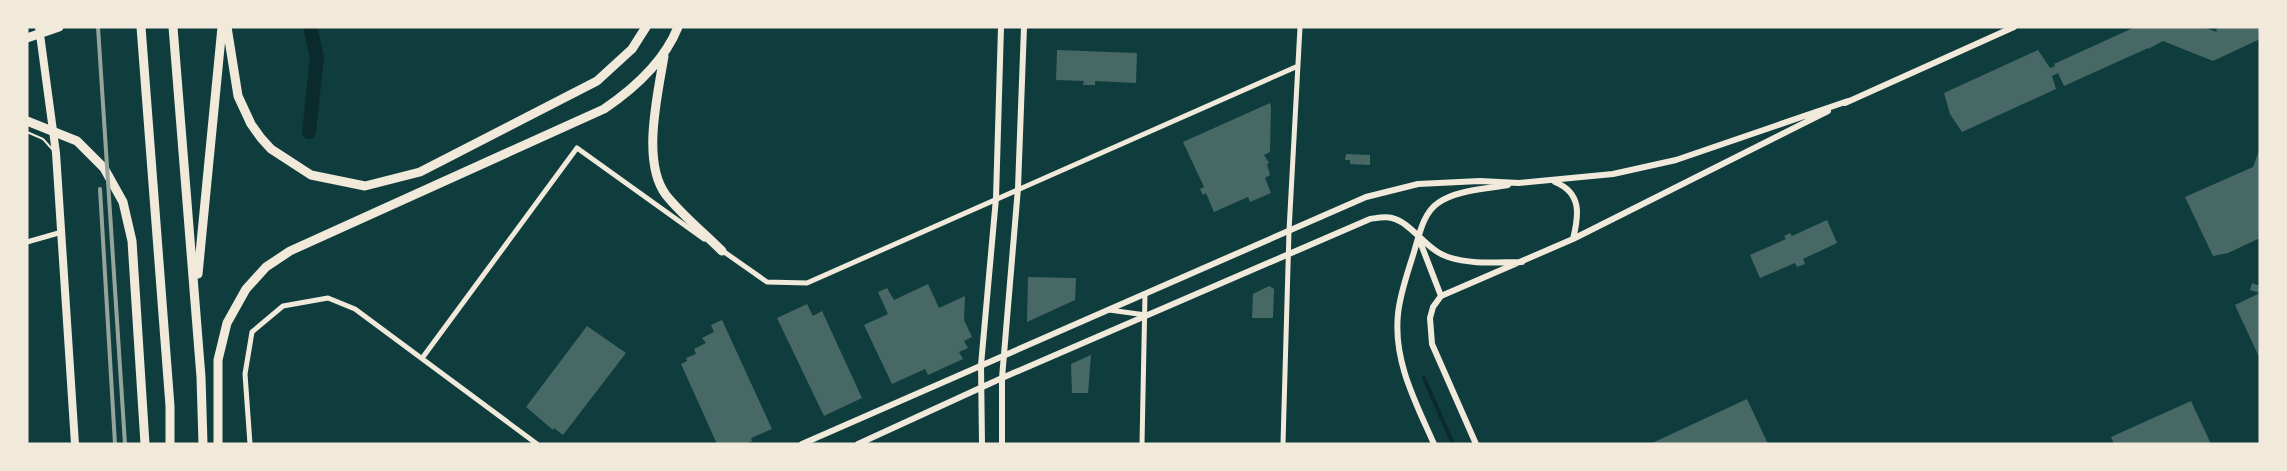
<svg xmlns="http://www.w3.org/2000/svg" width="2287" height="471" font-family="'IBM Plex Serif',serif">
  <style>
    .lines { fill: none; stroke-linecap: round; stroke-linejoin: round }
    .stream { stroke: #0a2a2b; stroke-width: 4 }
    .canal { stroke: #0a2a2b; stroke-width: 14 }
    .building { fill: #486865 }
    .service { stroke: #f1e9da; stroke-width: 2 }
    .minor { stroke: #f1e9da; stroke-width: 5 }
    .tertiary { stroke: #f1e9da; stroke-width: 6 }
    .secondary { stroke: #f1e9da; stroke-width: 8 }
    .motorway { stroke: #f1e9da; stroke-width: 9 }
    .rail { stroke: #97a49c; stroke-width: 4 }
  </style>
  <rect width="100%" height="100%" fill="#0f3d3e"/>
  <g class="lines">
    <path class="stream" d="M1424 378 1453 444"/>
    <path class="canal" d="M309 132 317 57 310 27"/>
  </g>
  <path class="building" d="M2135 27H2203L2217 32 2216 29 2221 27H2260V39L2213 61 2163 41 2148 49V48L2064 86 2058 73 2052 76 2056 89 1962 132 1950 114 1944 93 2038 50 2050 68 2055 66 2054 64Z
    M1057 50 1137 53 1136 83 1095 81V85H1083L1084 81 1056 80Z
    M1270 103 1271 107 1270 152 1264 155 1269 163 1267 164 1270 175 1265 178 1271 193 1250 202 1248 197 1214 212 1206 193 1203 195 1200 189 1204 187 1183 142Z
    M2260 148V238L2228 253 2213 256 2185 197 2253 167Z
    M1346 154 1370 155V165L1350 164V160H1345Z
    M1827 220 1837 243 1803 259 1805 264 1797 267 1795 263 1760 278 1750 255 1786 239 1784 236 1790 233 1792 236Z
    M1028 277 1076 278 1075 300 1027 322Z
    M2252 283 2260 286V293L2250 290Z
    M928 284 939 308 965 296 964 320 972 337 964 341 968 348 959 352 963 359 928 375 925 369 892 384 864 325 888 314 878 292 887 288 894 300Z
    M1269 286 1274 289 1273 318H1252L1253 294Z
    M2260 293V359L2235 305Z
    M807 304 813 316 822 311 862 398 824 416 777 318Z
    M722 320 772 429 751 438 752 441 745 444H717L681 364 687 361 686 358 696 354 694 349 706 343 702 338 714 332 711 325Z
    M587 326 626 353 563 435 554 428 553 430 526 407Z
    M1091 355 1088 393H1072L1071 364Z
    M1747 399 1768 444H1650Z
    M2191 401 2211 444H2114L2111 437Z"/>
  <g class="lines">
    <path class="service" d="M27 132 43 139 52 149"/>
    <path class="minor" d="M27 242 62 232
      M720 249 767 282 807 283 1298 66
      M1109 310 1146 315
      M423 357 577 148 704 239
      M250 444 245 374 252 332 283 306 328 298 355 309 537 444
      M1142 444 1145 294
      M1283 444 1289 231 1300 27"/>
    <path class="tertiary" d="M1845 103 2014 27
      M1555 182C1582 193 1579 215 1573 239
      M1419 239 1441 296
      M1441 296 1573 239 1828 111
      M1441 296 1433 307 1430 318 1432 344 1476 444
      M802 444 1366 197 1418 184 1480 181 1519 183 1613 174 1676 160 1848 101
      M858 444 1002 378 1370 219C1377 218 1385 216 1392 218 1412 223 1426 250 1448 257 1472 265 1497 262 1522 262
      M982 444 981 365 996 198 1001 27
      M1002 444V378L1018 188 1024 27
      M1434 444C1416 403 1393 361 1398 314 1400 293 1408 272 1414 252 1419 236 1423 213 1438 203 1456 190 1486 189 1508 185"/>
    <path class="secondary" d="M39 27 56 153 75 444"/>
    <path class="motorway" d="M141 27 170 406V444
      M173 27 201 377 203 444
      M227 27 238 96 251 124 261 138 271 149 311 175 365 186 420 172 597 81 632 49 646 27
      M27 38 59 27
      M664 56C658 94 641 162 666 195 682 215 704 233 722 251
      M27 121 77 141 104 168 123 202 132 241 145 444
      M198 274 222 27
      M218 444V360L227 323 246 289 266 267 290 251 604 109C635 88 664 62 678 27"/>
    <path class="rail" d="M98 27 125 444
      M100 189 115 444"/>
  </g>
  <rect width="2287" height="471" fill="none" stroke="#f1e9da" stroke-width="57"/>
</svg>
